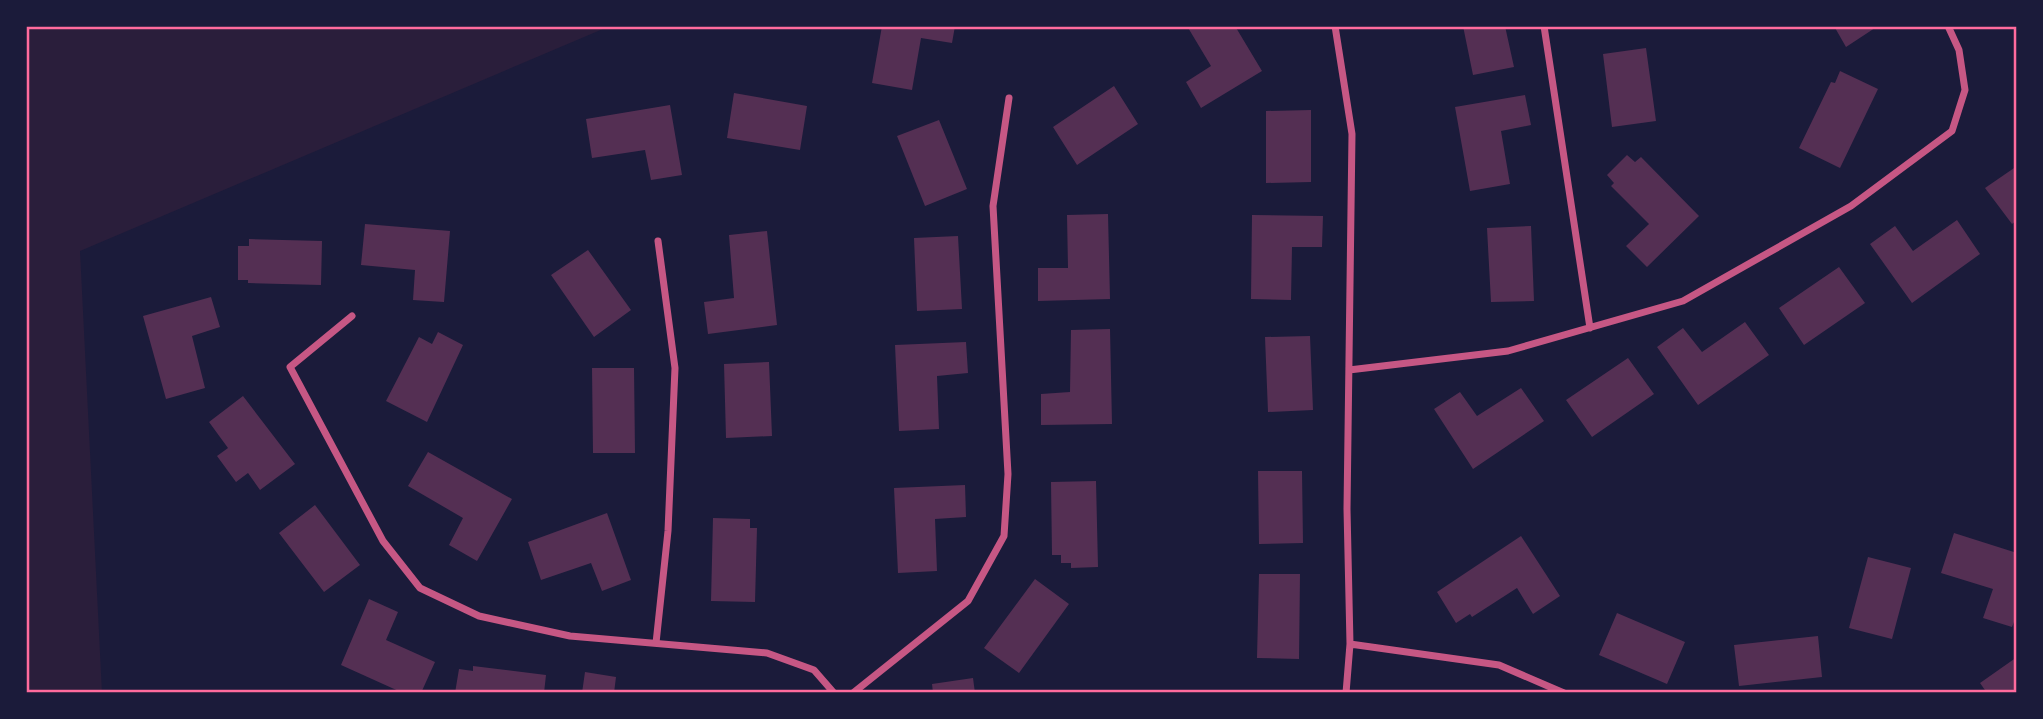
<svg xmlns="http://www.w3.org/2000/svg" width="2043" height="719" font-family="Commissioner,sans-serif">
  <style>
    .green { fill: #2a1e3b }
    .building { fill: #542f53 }
    .lines { fill: none; stroke-linecap: round; stroke-linejoin: round }
    .minor { stroke: #c65784; stroke-width: 7 }
    .neatline { fill: none; stroke: #ff6b9d; stroke-width: 2.5 }
  </style>
  <rect width="100%" height="100%" fill="#1b1b3a"/>
  <path class="green" d="M26 26H610L80 251 102 693H26Z"/>
  <path class="building" d="M882 26H955L952 43 921 38 912 90 872 83Z
    M1187 26H1235L1262 71 1201 108 1186 82 1211 66Z
    M1463 26H1505L1514 67 1473 75Z
    M1834 26H1878L1846 47Z
    M1646 48 1656 121 1612 127 1603 54Z
    M1840 71 1878 89 1840 168 1799 148 1831 82 1835 83Z
    M1114 86 1138 124 1077 165 1053 127Z
    M734 93 807 106 800 150 727 138Z
    M1525 95 1531 125 1501 131 1510 184 1470 191 1455 107Z
    M670 105 682 175 651 180 645 150 592 158 586 119Z
    M1311 110V182L1266 183V111Z
    M939 120 967 189 925 206 897 136Z
    M1627 155 1635 162 1641 157 1699 216 1647 267 1626 246 1649 224 1611 186 1614 183 1607 175Z
    M2017 166V220L2012 224 1985 188Z
    M1108 214 1110 299 1038 301V268H1068L1067 215Z
    M1252 215 1323 216 1322 247H1292L1291 300 1251 299Z
    M1957 220 1980 254 1912 303 1870 244 1895 226 1913 251Z
    M365 224 450 231 444 302 413 300 415 270 361 265Z
    M1531 226 1534 301 1491 302 1487 228Z
    M767 231 777 325 708 334 704 302 734 298 729 235Z
    M958 236 962 309 917 311 914 238Z
    M249 239 322 241 321 285 248 283V280H238V246H249Z
    M588 250 631 310 594 337 551 275Z
    M1839 267 1865 303 1804 345 1779 308Z
    M211 297 220 327 192 336 205 388 166 399 143 316Z
    M1745 322 1769 355 1698 405 1657 347 1683 328 1702 352Z
    M1110 329 1112 424 1041 425V394L1070 392 1071 330Z
    M438 332 463 345 427 422 386 401 419 337 432 344Z
    M1310 336 1313 410 1268 412 1265 337Z
    M966 342 968 373 937 376 939 429 899 431 895 345Z
    M1628 358 1654 394 1592 437 1566 400Z
    M769 362 772 436 726 438 724 364Z
    M592 368H634L635 453H593Z
    M1521 388 1544 421 1473 469 1434 409 1460 392 1477 416Z
    M243 396 295 464 260 490 248 473 236 482 217 456 228 448 209 422Z
    M428 452 512 499 477 561 449 545 463 518 408 486Z
    M1258 471H1302L1303 543 1259 544Z
    M1096 481 1098 567 1071 568V563H1061V555H1052L1051 482Z
    M965 485 966 517 935 519 937 571 898 573 894 488Z
    M315 505 360 565 324 592 279 533Z
    M607 513 631 580 602 591 591 563 541 580 528 542Z
    M713 518 750 519V528H757L755 602 711 601Z
    M1954 533 2017 553V614L2012 627 1983 618 1993 589 1941 573Z
    M1521 536 1560 596 1533 614 1517 588 1472 617 1470 614 1456 623 1437 592Z
    M1868 557 1911 568 1892 639 1849 628Z
    M1259 574H1300L1299 659 1257 658Z
    M1035 579 1069 604 1019 673 984 648Z
    M369 599 398 612 386 640 435 662 421 693H403L341 665Z
    M1617 613 1685 642 1667 684 1599 655Z
    M1818 636 1822 677 1739 686 1734 645Z
    M2017 657V693H1987L1980 683Z
    M473 666 546 675 544 693H455L459 669 473 671Z
    M585 672 616 677 614 693H582Z
    M973 678 975 693H933L932 684Z"/>
  <g class="lines">
    <path class="minor" d="M1335 26 1352 134 1347 509 1350 644 1346 693
      M1544 26 1590 328
      M352 316 290 367 383 541 420 588 479 616 570 636 767 653 814 670 834 693
      M1349 370 1508 351 1683 301 1851 206 1952 131 1965 90 1959 50 1948 26
      M656 643 668 531 675 368 658 241
      M1350 644 1499 665 1564 693
      M853 693 968 601 1004 536 1008 474 993 206 1009 98"/>
  </g>
  <rect width="2043" height="719" fill="none" stroke="#1b1b3a" stroke-width="56"/>
  <rect x="28" y="28" width="1987" height="663" class="neatline"/>
</svg>
